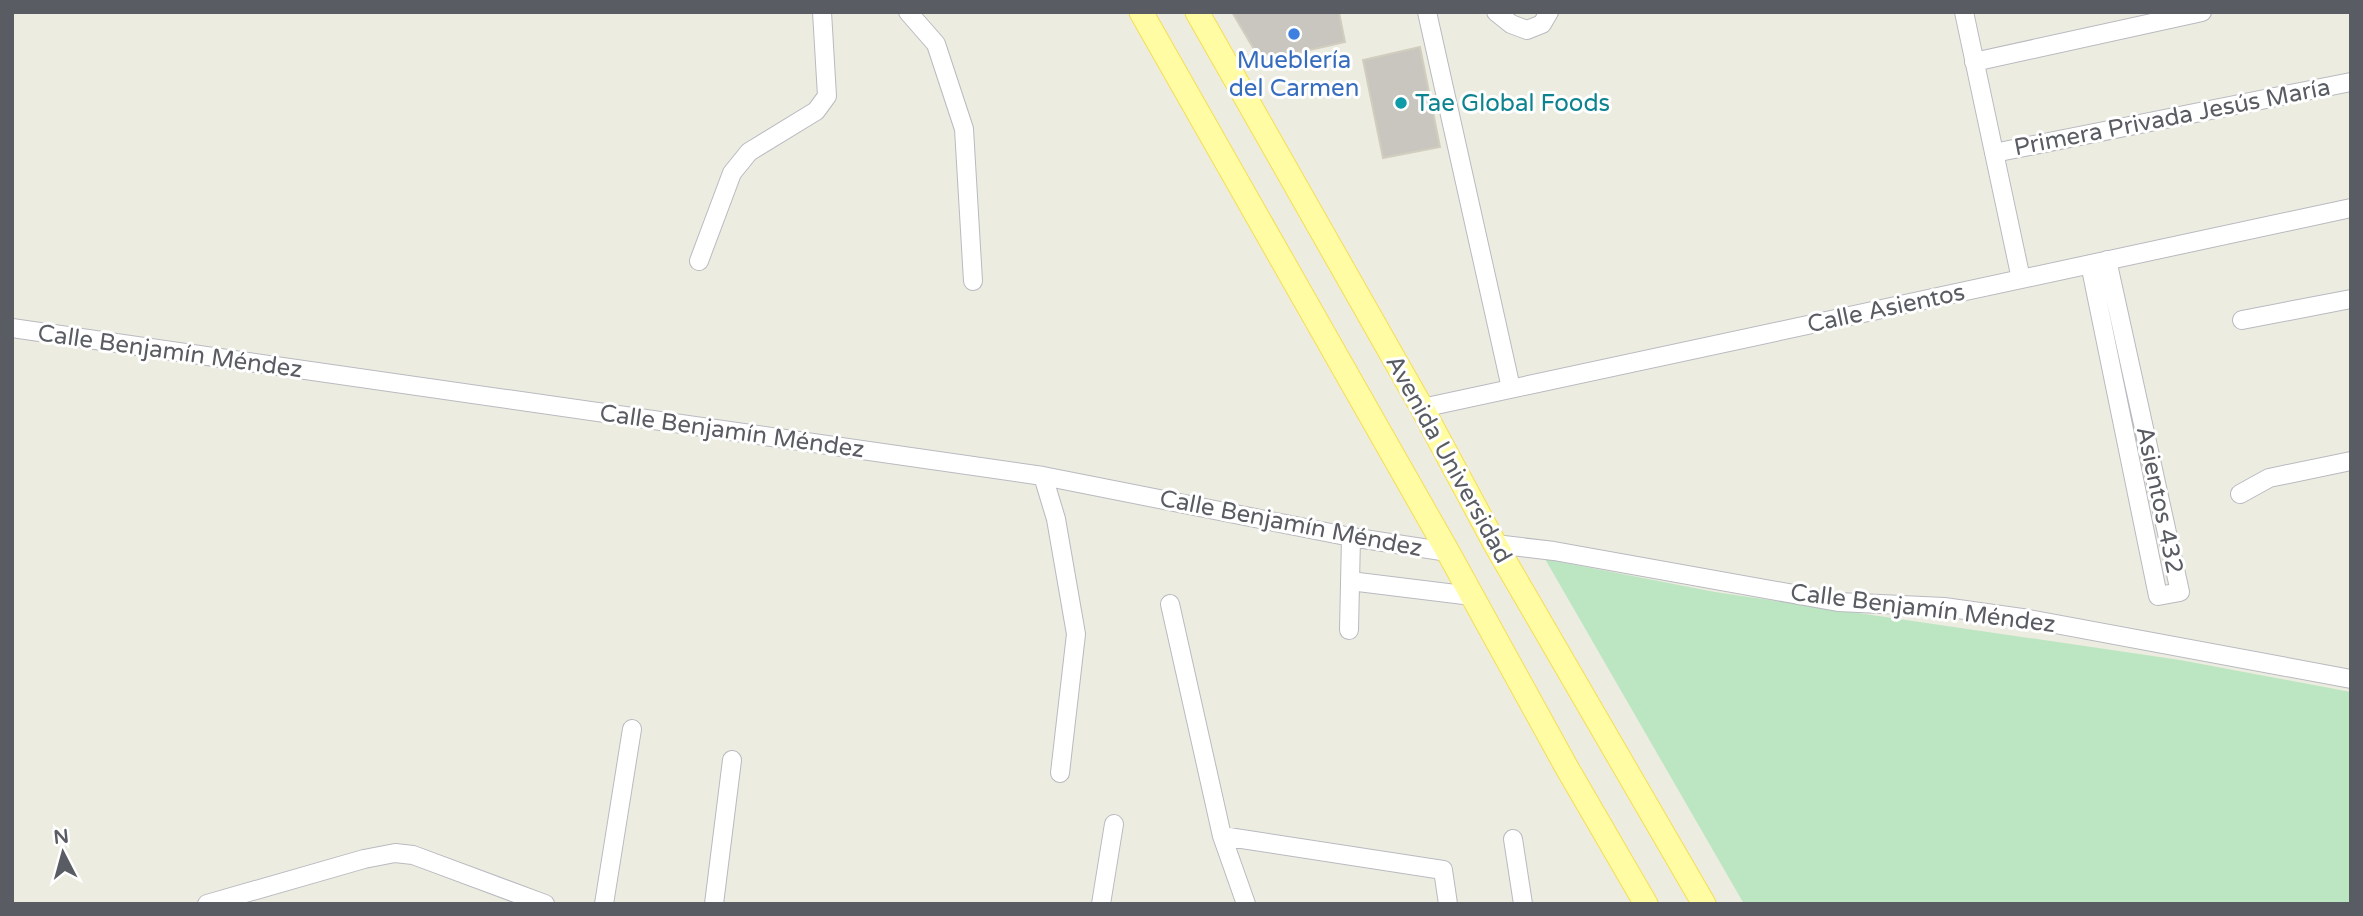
<svg xmlns="http://www.w3.org/2000/svg" width="2363" height="916" font-family="'Varela Round',sans-serif">
  <style>
    .green { fill: #bce6c1 }
    .building { fill: #c8c6be; stroke: #d2cebf; stroke-width: 2 }
    .lines { fill: none; stroke-linecap: round; stroke-linejoin: round }
    .minor-casing { stroke: #b9bac0; stroke-width: 20 }
    .major-casing { stroke: #f6de50; stroke-width: 25 }
    .minor { stroke: #fff; stroke-width: 18 }
    .major { stroke: #fffca4; stroke-width: 23 }
    .shop-dot { fill: #3f7fe0; stroke: #fff; stroke-width: 2.5 }
    .culture-dot { fill: #0f9aa8; stroke: #fff; stroke-width: 2.5 }
    .labels { text-anchor: middle; stroke-width: 6; stroke-linejoin: round; paint-order: stroke }
    .shop-label { font-size: 24px; fill: #366cbe; stroke: #fff }
    .culture-label { font-size: 24px; fill: #0d838f; stroke: #fff; text-anchor: start }
    .street-label { font-size: 24px; fill: #595c62; stroke: #fff }
  </style>
  <rect width="100%" height="100%" fill="#edece1"/>
  <path class="green" d="M1545 559 1715 592 2180 660 2351 692V904H1744Z"/>
  <path class="building" d="M1232 12H1339L1345 42 1261 61Z
    M1420 47 1440 147 1383 158 1363 60Z"/>
  <g class="lines">
    <defs>
      <path id="minor" d="M908 12 936 44 964 129 973 281
        M1427 12 1511 388
        M1496 12 1511 24 1527 30 1542 24 1549 12
        M1964 12 2021 279
        M1974 62 2202 12
        M1994 153 2351 82
        M699 261 732 173 749 152 816 111 827 96 822 12
        M2090 264 2158 596 2180 592 2107 260
        M2242 320 2351 299
        M12 328 1043 476 1351 537 1448 552
        M1422 408 2351 208
        M1043 476 1056 519 1076 634 1060 773
        M2240 494 2269 478 2351 461
        M1495 544 1554 551 1838 602 1944 607 2029 619 2351 679
        M1350 581 1472 596
        M1170 604 1222 836 1246 904
        M1349 630 1351 537
        M1222 836 1443 870 1448 904
        M1513 839 1523 904
        M207 904 364 859 395 853 413 855 545 904
        M604 904 632 729
        M714 904 732 760
        M1101 904 1114 824"/>
      <path id="major" d="M1141 12 1448 552 1567 768 1646 904
        M1197 12 1422 408 1495 544 1704 904"/>
    </defs>
    <use href="#minor" class="minor-casing"/>
    <use href="#major" class="major-casing"/>
    <use href="#minor" class="minor"/>
    <use href="#major" class="major"/>
  </g>
  <circle class="shop-dot" cx="1294" cy="34" r="7"/>
  <circle class="culture-dot" cx="1401" cy="103" r="7"/>
  <g class="labels">
    <g class="shop-label">
      <text x="1294" y="68">Mueblería<tspan x="1294" dy="28">del Carmen</tspan></text>
    </g>
    <g class="culture-label">
      <text x="1415" y="111">Tae Global Foods</text>
    </g>
    <g class="street-label">
      <text transform="translate(2172 117) rotate(-11)" y="8">Primera Privada Jesús María</text>
      <text transform="translate(1886 308) rotate(-12)" y="8">Calle Asientos</text>
      <text transform="translate(170 351) rotate(8)" y="8">Calle Benjamín Méndez</text>
      <text transform="translate(732 431) rotate(8)" y="8">Calle Benjamín Méndez</text>
      <text transform="translate(1449 459) rotate(61)" y="8">Avenida Universidad</text>
      <text transform="translate(2160 500) rotate(78)" y="8">Asientos 432</text>
      <text transform="translate(1291 523) rotate(11)" y="8">Calle Benjamín Méndez</text>
      <text transform="translate(1923 608) rotate(7)" y="8">Calle Benjamín Méndez</text>
    </g>
  </g>
  <rect width="2363" height="916" fill="none" stroke="#595c62" stroke-width="28"/>
  <g transform="translate(63 853) rotate(354)" stroke="#ffffff" stroke-width="5" paint-order="stroke">
  <path d="M0-5L12 26L0 18L-12 26Z" fill="#595c62"/>
  <text y="-10" font-size="19" font-weight="bold" text-anchor="middle" fill="#595c62">N</text>
  </g>
</svg>
